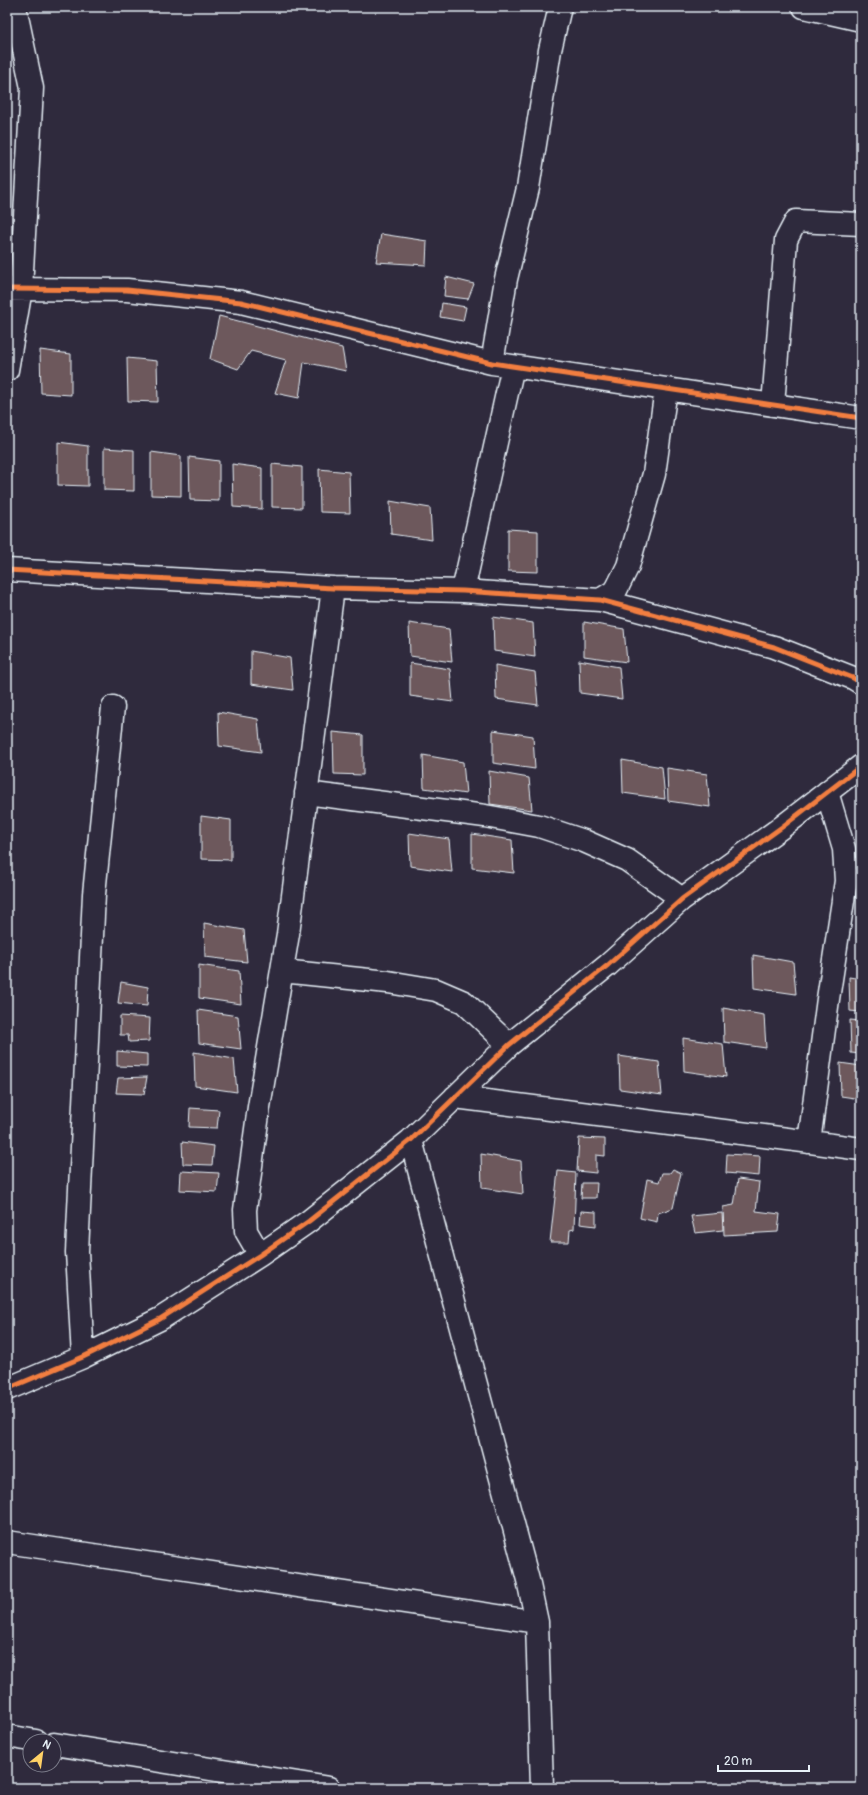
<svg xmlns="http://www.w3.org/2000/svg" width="868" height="1795" font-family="Pangolin,sans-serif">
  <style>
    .building { fill: #6d595b; stroke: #e8f1f8 }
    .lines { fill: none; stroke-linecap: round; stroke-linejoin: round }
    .minor-casing { stroke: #e8f1f8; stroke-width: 25 }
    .minor { stroke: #2f2a3d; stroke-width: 22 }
    .cycleway-casing { stroke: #2f2a3d; stroke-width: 8 }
    .cycleway { stroke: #f27e40; stroke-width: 5 }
  </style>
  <rect width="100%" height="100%" fill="#2f2a3d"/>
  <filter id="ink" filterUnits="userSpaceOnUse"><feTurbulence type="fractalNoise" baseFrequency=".025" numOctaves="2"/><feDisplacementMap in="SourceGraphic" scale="8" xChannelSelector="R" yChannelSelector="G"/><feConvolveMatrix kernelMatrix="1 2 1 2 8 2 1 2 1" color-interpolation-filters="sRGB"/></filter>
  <g filter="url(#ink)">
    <path class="building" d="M381 234 427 241 426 265 376 262Z
      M446 277 474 284 468 299 444 296Z
      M442 303 466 307 463 321 440 317Z
      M219 316 342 348 346 371 304 362 299 398 275 393 286 360 251 351 238 369 210 359Z
      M40 350 71 354V395L41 393Z
      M127 358 157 361 158 402 128 401Z
      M58 442 88 446V486L58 485Z
      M104 448 134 450V491L104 490Z
      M151 452 181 456V496L151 495Z
      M189 457 219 461V501L190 500Z
      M232 464 262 468V509L233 507Z
      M272 464 302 467V508L272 507Z
      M319 469 349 472 350 513 320 512Z
      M390 501 430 508 432 540 391 534Z
      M508 529 538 531V572L508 571Z
      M493 617 533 623 535 657 494 651Z
      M584 622 624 629 627 662 584 656Z
      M409 623 449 629 452 662 410 656Z
      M251 651 290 658 293 690 251 684Z
      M579 660 619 667 622 699 580 693Z
      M410 663 450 669 453 702 410 696Z
      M495 665 535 672 538 705 496 699Z
      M218 712 258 719 261 752 219 746Z
      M493 730 533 736 535 769 493 763Z
      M333 732 363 735V775L334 774Z
      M423 755 463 762 466 794 424 788Z
      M622 760 662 767 665 799 623 793Z
      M667 768 707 774 710 807 668 801Z
      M489 771 529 778 532 810 490 804Z
      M201 816 231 820V860L201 859Z
      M409 833 449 839 452 872 410 866Z
      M472 834 512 840 514 873 472 868Z
      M204 923 244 930 247 962 205 957Z
      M753 955 793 962 796 994 754 988Z
      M199 965 239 971 241 1004 199 998Z
      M849 977 861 979V1012L850 1011Z
      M121 982 148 987 147 1006 118 1003Z
      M723 1008 764 1015 766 1048 724 1042Z
      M198 1010 238 1016 241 1049 199 1043Z
      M120 1016 150 1018 149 1041 129 1042 128 1035H120Z
      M850 1020 861 1021V1054L851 1053Z
      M683 1038 723 1044 726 1077 684 1071Z
      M117 1051 147 1054V1067L117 1066Z
      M194 1052 234 1059 237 1092 195 1086Z
      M619 1056 659 1062 662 1095 620 1089Z
      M840 1063 861 1066V1099L841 1096Z
      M147 1077 144 1094 116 1093 118 1078Z
      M190 1108 219 1110 217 1128 189 1127Z
      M579 1138 605 1139V1156L596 1155V1173L577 1171Z
      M182 1142 214 1146 212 1165 183 1164Z
      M481 1154 521 1161 523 1194 482 1188Z
      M727 1154 760 1156 759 1176 726 1173Z
      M673 1169 681 1173 673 1208 658 1213 657 1222 640 1218 647 1179 659 1182 662 1173H670Z
      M181 1171 219 1173 217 1192 180 1190Z
      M558 1171 576 1173 574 1229 570 1230 569 1242H550Z
      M738 1179 759 1182 756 1211 780 1214 778 1232 724 1235 723 1207 734 1205Z
      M582 1183H597L596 1198H581Z
      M581 1211 596 1212V1226L580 1224Z
      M722 1213 723 1230 695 1233 691 1216Z"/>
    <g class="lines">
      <defs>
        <path id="minor" d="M804 7 861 20
          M7 289 127 290 241 302 492 363 861 418
          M492 363 506 279 528 188 550 50 560 7
          M7 370 21 289 32 88 15 7
          M773 405 786 240 796 221 861 224
          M7 570 333 588 463 591 600 600 774 647 853 678 861 683
          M463 591 513 366
          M600 600 616 590 628 566 654 474 666 389
          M306 793 485 816 539 826 584 841 627 860 682 899
          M282 971 388 982 436 990 464 1002 509 1045
          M455 1097 803 1141 861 1149
          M411 1140 528 1580 537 1622 542 1788
          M809 1142 828 999 846 881 844 849 827 792
          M260 1255 246 1231 245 1210 259 1107 288 934 333 588
          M83 1357 77 1252 94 894 113 707
          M7 1389 83 1357 160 1319 260 1255 309 1221 411 1140 509 1045 608 965 682 899 782 827 861 766
          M7 1542 537 1622
          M7 1736 36 1741
          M54 1744 329 1788"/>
      </defs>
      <use href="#minor" class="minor-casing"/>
      <use href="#minor" class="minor"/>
      <defs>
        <path id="cycleway" d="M7 289 127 290 241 302 492 363 861 418
          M7 570 333 588 463 591 600 600 774 647 853 678 861 683
          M7 1389 83 1357 160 1319 260 1255 309 1221 411 1140 509 1045 608 965 682 899 782 827 861 766"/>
      </defs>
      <use href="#cycleway" class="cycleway-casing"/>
      <use href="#cycleway" class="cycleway"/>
    </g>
  </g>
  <rect width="868" height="1795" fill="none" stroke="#2f2a3d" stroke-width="24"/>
  <rect x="12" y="12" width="844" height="1771" fill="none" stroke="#e8f1f8" stroke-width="1.5" filter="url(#ink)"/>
  <g transform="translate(42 1753) rotate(29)"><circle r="19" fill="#2f2a3d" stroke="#797a88"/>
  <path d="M0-3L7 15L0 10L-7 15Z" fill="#ffd166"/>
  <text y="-6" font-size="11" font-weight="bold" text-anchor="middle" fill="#e8f1f8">N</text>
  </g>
  <path d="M718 1765v6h91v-6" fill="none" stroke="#e8f1f8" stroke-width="2"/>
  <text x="724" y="1765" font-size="12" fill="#e8f1f8" stroke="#2f2a3d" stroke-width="3" paint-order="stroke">20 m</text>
</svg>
